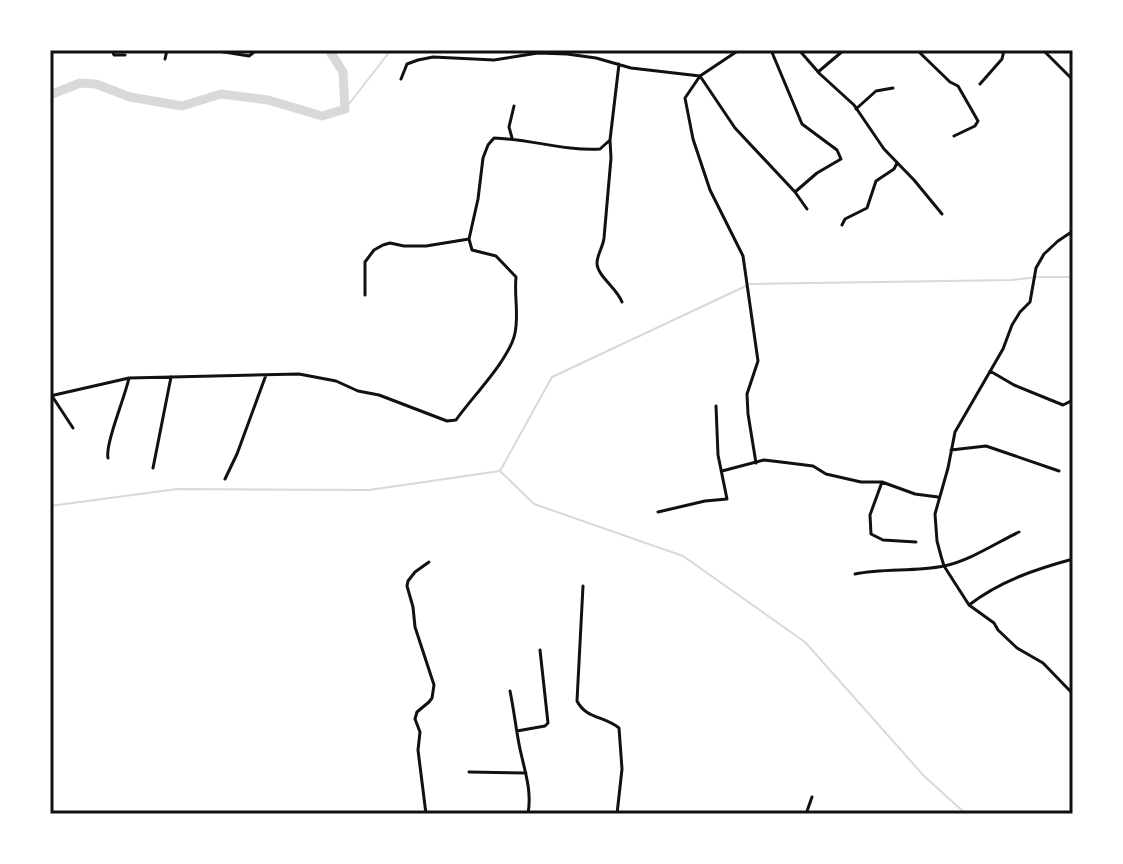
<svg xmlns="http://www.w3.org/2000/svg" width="1123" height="864" font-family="'Open Sans',sans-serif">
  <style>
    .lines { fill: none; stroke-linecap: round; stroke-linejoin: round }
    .stream { stroke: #d9d9d9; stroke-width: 2 }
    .river { stroke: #d9d9d9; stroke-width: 9 }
    .minor { stroke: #111; stroke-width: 3 }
    .neatline { fill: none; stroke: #111; stroke-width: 3 }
  </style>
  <rect width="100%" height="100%" fill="#fff"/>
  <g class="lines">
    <path class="stream" d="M345 109 391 50
      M750 284 1012 280 1038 277H1073
      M500 471 534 504 683 556 805 642 924 776 966 814
      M50 506 177 489 369 490 500 471 552 377 746 286"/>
    <path class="river" d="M50 95 80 83 96 84 130 97 182 106 221 94 268 100 322 116 345 109 343 72 329 50"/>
    <path class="minor" d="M112 50 114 55H125
      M212 50 249 56 253 53V50
      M739 50 700 76 685 98 693 139 710 190 743 256 758 361 747 394 748 414 756 463
      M771 50 802 124 837 150 841 159 817 173 795 192
      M799 50 820 74 854 105 884 149 914 180 942 214
      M917 50 950 82 958 86 978 121 975 126 954 136
      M1043 50 1073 80
      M165 59 167 50
      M818 72 844 50
      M401 79 407 64 418 60 433 57 494 60 538 53 567 54 596 58 631 68 700 76 735 128 795 192 807 209
      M980 84 1002 59 1004 50
      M856 109 876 91 893 88
      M512 138 509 127 514 106
      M610 140 611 158 604 238C603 247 597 255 597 263 597 276 617 288 622 302
      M842 225 845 219 867 208 876 181 894 169 897 163
      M1073 231 1058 241 1044 254 1036 268 1030 302 1020 312 1012 325 1003 349 955 432 948 468 935 514 937 541 941 556 944 566 969 605 994 623 998 630 1017 648 1043 663 1073 694
      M365 295V262L374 250 383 245 390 243 404 246H426L469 239
      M990 371 1014 385 1063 405 1073 400
      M50 396 129 378 299 374 336 381 358 391 379 395 447 421 456 420C472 397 510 359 515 333 519 314 514 296 516 277L496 256 472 250 469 239 478 199 483 158 488 145 494 138C530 139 564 151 600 149L610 140 619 64
      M52 396 73 428
      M951 450 986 446 1059 471
      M108 458C105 444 125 397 129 378
      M153 468 171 377
      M722 471 764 460 781 462 813 466 826 474 861 482H882L915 494 938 497
      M225 479 237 454 266 375
      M882 482 870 515 871 534 883 540 916 542
      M658 512 705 501 727 499 718 455 716 406
      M855 574C884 568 914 572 944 566 971 560 994 544 1019 532
      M583 586 577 701C586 719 605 716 619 728L622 769 617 814
      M969 605C1000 581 1036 569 1073 559
      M510 691C514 710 516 730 520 749 525 772 532 791 528 814
      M517 731 545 726 548 723 540 650
      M469 772 526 773
      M426 814 418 750 420 732 415 719 417 712 429 702 432 698 434 685 415 627 413 607 407 586 408 581 415 572 429 562
      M806 814 812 797"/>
  </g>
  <rect width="1123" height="864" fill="none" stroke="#ffffff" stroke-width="104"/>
  <rect x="52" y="52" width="1019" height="760" class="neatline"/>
</svg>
